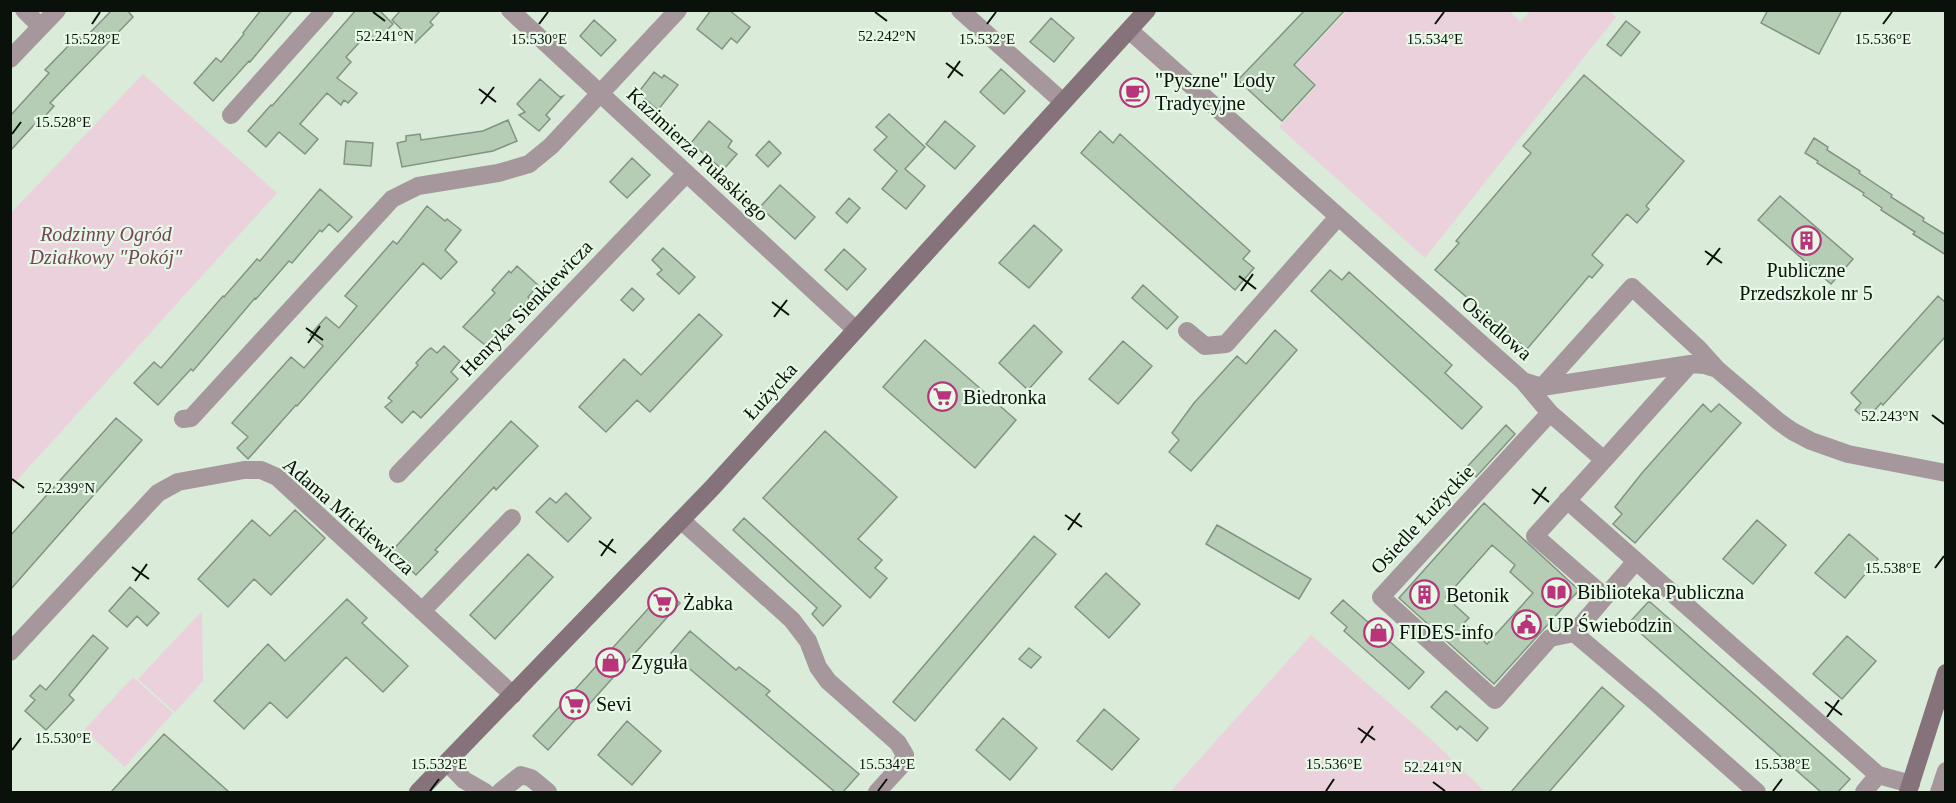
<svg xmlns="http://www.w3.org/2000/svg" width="1956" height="803" font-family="'Times New Roman',serif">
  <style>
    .green { fill: #ead1db }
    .building { fill: #b5cdb5; stroke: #839382; stroke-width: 1.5; fill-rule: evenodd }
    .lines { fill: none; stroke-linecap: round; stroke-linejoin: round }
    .street { stroke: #a6979d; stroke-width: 18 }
    .secondary { stroke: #86727a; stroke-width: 18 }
    .ticks { fill: none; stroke: #0a100a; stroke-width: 2 }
    .labels { text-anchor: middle; stroke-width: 4.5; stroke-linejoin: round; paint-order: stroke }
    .poi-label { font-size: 20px; fill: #0a100a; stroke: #e7f9e6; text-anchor: start }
    .street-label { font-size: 20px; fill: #0a100a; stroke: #e7f9e6 }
    .park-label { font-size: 20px; font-style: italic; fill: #75455b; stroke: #e7f9e6 }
    .ticks-label { font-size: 15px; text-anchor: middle; fill: #0a100a; stroke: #e7f9e6; stroke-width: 4.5; stroke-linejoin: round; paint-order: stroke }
  </style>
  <rect width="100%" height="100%" fill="#daecd9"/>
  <path class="green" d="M1610 11 1616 17 1425 258 1279 127 1317 85 1296 65 1347 11H1509L1520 21 1531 11Z
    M143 74 277 193 11 487V213Z
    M202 611 203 681 175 712 138 679Z
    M1311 635 1433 741 1482 789 1484 792H1170Z
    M133 677 173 713 125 767 84 730Z"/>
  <path class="building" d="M112 10H127L133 17 50 103 54 106 36 126 34 125 10 151V116L49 73 45 70 78 36 82 41Z
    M261 10H293L250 62 249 61 213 101 194 83 216 58 221 62 244 34 243 33Z
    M356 10H379L393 24 376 41 368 33 346 57 351 62 337 78 357 93 348 103 344 100 341 105 327 93 300 124 318 139 305 154 279 132 266 147 248 131 271 105 272 106Z
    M401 10H441L430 22 433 25 415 43 392 20Z
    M711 10H729L750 27 737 43 731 38 722 49 697 29Z
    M1305 10H1345L1294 65 1315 85 1282 121 1238 80Z
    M1768 10H1842L1819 54 1761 23Z
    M1051 18 1074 38 1054 62 1030 42Z
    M594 20 616 40 601 56 580 36Z
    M1626 21 1640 32 1621 56 1607 45Z
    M1001 69 1025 91 1004 114 980 92Z
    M654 72 662 78 664 75 678 85 658 110 638 93Z
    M1584 75 1684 161 1646 206 1649 209 1637 223 1627 214 1592 255 1603 265 1592 278 1589 276 1527 349 1435 270 1459 243 1456 241 1531 153 1523 146Z
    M540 79 560 97 563 96 546 115 550 119 539 131 519 115 525 112 517 104Z
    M889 114 925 147 905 169 925 186 906 209 882 189 897 171 874 150 887 137 876 127Z
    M508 120 517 141 493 151 402 167 397 143 406 141V136L420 134 421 140 483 131Z
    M709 121 732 141 728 147 737 154 723 170 691 143Z
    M945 121 975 146 955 169 926 144Z
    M1100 131 1113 143 1120 134 1250 251 1243 259 1254 268 1235 290 1081 153Z
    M1814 138 1828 147 1827 150 1860 171 1859 173 1892 195 1891 197 1924 218 1923 221 1946 235V255L1913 234 1915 232 1881 210 1882 208 1863 195 1864 193 1817 163 1818 161 1805 153Z
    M346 141 373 143 371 166 344 164Z
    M769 141 781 153 768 167 756 155Z
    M632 158 650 175 627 198 610 182Z
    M780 185 815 217 795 239 760 207Z
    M320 189 352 217 338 232 329 224 322 232 320 230 292 263 289 261 256 299 255 298 193 371 191 369 158 405 134 383 154 362 161 368 223 296 224 297 257 259 260 261Z
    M1780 196 1853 259 1831 284 1758 220Z
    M849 198 860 208 847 223 836 213Z
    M427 206 445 221 447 219 461 230 445 250 457 262 441 279 423 263 297 406 296 405 248 459 237 448 248 437 232 423 291 357 304 368 323 346 310 335 326 317 339 328 357 306 345 296 393 241 397 244Z
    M1034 225 1062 250 1029 288 999 263Z
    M663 248 695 277 679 294 657 274 662 270 652 260Z
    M844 249 866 269 847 290 825 270Z
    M517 266 538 285 528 297 530 299 485 345 463 327 495 293 492 290 509 271 511 273Z
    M1330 270 1342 280 1349 272 1452 365 1445 373 1482 407 1462 429 1311 291Z
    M1143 285 1178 317 1167 329 1132 298Z
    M632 288 644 299 633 311 621 300Z
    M1938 296 1946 303V336L1883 405 1881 403 1866 420 1855 410 1861 403 1851 393Z
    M699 314 722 335 650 412 637 400 606 432 579 407 624 359 641 375Z
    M1034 325 1062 352 1028 390 999 363Z
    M1275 330 1297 350 1191 471 1169 452 1179 440 1172 433 1194 403 1237 356 1246 364Z
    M925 340 1016 420 975 468 883 387Z
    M1123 341 1152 366 1118 404 1089 379Z
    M444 346 460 361 451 372 458 379 421 418 413 411 402 423 385 407 392 401 388 398 418 365 416 363 427 351 431 348 437 353Z
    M1703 404 1711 412 1719 404 1741 423 1635 543 1613 524 1622 514 1615 507 1642 473Z
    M116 418 142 440 10 590V536Z
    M511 421 538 446 496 490 494 487 465 518 435 550 438 552 416 575 391 552Z
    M1506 425 1515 434 1476 477 1466 468Z
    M825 431 897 497 858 539 882 560 875 568 887 578 870 598 763 498Z
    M566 493 591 518 568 542 536 512 550 498 556 503Z
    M1484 503 1579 590 1494 684 1399 598ZM1492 545 1515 565 1510 572 1533 593 1487 644 1464 623 1469 618 1446 597Z
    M295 510 325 538 271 595 254 579 228 607 198 579 252 520 270 536Z
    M744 518 841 606 823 626 812 614 817 608 733 530Z
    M1757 520 1786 545 1753 584 1723 559Z
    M1217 525 1311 579 1299 599 1206 544Z
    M1849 534 1878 559 1845 598 1815 573Z
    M1034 536 1056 554 915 721 893 702Z
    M528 554 553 577 495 639 470 615Z
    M1106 573 1140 604 1109 638 1075 607Z
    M130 587 159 613 147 626 137 616 127 627 109 611Z
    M665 590 680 603 548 750 533 736Z
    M347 599 367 618 362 623 408 666 383 692 346 657 287 718 270 702 244 729 214 701 268 644 285 661Z
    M1343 600 1424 672 1409 689 1344 631 1347 627 1331 613Z
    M1649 601 1850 779 1838 792H1821L1629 623Z
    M690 631 736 670 739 667 770 691 766 695 859 774 843 792H835L671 653Z
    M93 635 108 648 69 695 74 700 46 730 25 711 35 700 30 696 40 685 46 690Z
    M1847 636 1876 661 1842 699 1813 674Z
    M1029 648 1041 657 1031 668 1019 659Z
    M1602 687 1624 706 1549 792H1511Z
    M1446 691 1488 728 1477 741 1460 726 1457 730 1431 707Z
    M1104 709 1139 739 1112 770 1077 741Z
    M1003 718 1037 748 1010 780 976 750Z
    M627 721 661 751 632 785 598 755Z
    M164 734 229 792H111Z"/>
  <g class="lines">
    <path class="street" d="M24 10 41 27
      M510 10 856 330
      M960 10 1063 102
      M1129 30 1523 381 1542 387 1690 364 1704 365 1717 369 1778 421 1792 431 1811 441 1848 454 1946 473
      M10 59 57 10
      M231 115 325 10
      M1187 331 1205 346 1226 344 1338 217
      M1523 381 1550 413 1604 460 1690 364
      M1542 387 1632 287 1698 348 1717 369
      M1550 413 1381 597 1495 700 1550 638 1574 633 1653 700 1757 792
      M183 419 191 418 392 199 418 186 498 173 529 164 551 146 678 10
      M1604 460 1535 536 1605 597
      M398 474 686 174
      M1567 500 1878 775 1911 784
      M681 520 792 620 808 641 818 667 828 681 898 743 905 755 900 767 877 792
      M422 611 512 518
      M1574 633 1636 561
      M10 652 158 493 178 482 244 470H261L277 477 513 695
      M447 762 464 780 485 792
      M500 792 521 775 531 778 548 792
      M1864 792 1878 775
      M1939 792 1946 771"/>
    <path class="secondary" d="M418 792 712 488 1147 10
      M1908 792 1946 673"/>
  </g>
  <path class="ticks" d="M373 12 385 21M875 12 887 21M92 24 100 12M539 24 548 12M987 24 996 12M1435 24 1444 12M1883 24 1892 12M946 63 963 76M948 78 960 61M479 89 496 102M481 104 494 87M12 134 21 122M1705 251 1722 263M1707 265 1720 248M1239 276 1256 289M1241 291 1253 274M772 302 789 315M774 317 787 300M306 328 323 340M308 343 320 326M1932 415 1944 424M12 479 24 488M1532 489 1549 502M1534 504 1546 487M1065 515 1082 527M1068 530 1080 513M599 541 616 553M601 556 613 539M132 567 149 579M1935 568 1944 556M135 581 147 564M1825 702 1842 715M1827 717 1839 700M1358 728 1375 740M1361 743 1373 726M12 750 21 738M1433 782 1445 791M430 791 439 779M878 791 887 779M1326 791 1334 779M1773 791 1782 779"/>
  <defs>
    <symbol id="cafe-ring" viewBox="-11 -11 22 22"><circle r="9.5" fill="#e7f9e6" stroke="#b8347b" stroke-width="1.5"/><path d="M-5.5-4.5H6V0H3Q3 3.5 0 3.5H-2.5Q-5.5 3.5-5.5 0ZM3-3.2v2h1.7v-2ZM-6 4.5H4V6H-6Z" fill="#b8347b"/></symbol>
    <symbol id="building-ring" viewBox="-11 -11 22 22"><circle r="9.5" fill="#e7f9e6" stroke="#b8347b" stroke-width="1.5"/><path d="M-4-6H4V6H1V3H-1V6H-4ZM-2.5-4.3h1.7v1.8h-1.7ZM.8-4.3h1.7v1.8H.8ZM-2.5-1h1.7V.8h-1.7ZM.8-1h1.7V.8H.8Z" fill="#b8347b"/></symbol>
    <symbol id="supermarket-ring" viewBox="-11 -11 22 22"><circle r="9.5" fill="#e7f9e6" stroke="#b8347b" stroke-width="1.5"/><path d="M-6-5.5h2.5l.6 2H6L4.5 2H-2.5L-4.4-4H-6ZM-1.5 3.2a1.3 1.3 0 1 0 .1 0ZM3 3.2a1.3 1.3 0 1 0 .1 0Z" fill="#b8347b"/></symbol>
    <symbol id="library-ring" viewBox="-11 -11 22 22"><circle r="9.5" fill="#e7f9e6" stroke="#b8347b" stroke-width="1.5"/><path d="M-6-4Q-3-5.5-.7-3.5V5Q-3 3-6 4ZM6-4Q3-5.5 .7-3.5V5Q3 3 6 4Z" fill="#b8347b"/></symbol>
    <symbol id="civic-ring" viewBox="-11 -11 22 22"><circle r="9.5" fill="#e7f9e6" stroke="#b8347b" stroke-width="1.5"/><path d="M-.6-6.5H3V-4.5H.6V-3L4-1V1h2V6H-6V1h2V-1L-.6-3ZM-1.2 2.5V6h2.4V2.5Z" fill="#b8347b"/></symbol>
    <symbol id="shop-ring" viewBox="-11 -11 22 22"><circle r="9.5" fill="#e7f9e6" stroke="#b8347b" stroke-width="1.5"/><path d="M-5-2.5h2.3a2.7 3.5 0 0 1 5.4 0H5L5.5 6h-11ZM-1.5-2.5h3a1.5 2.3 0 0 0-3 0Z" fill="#b8347b"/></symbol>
  </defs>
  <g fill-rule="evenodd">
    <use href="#cafe-ring" x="1118" y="76" width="33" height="33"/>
    <use href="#building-ring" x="1790" y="224" width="33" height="33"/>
    <use href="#supermarket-ring" x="926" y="380" width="33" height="33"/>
    <use href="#library-ring" x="1540" y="576" width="33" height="33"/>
    <use href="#building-ring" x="1408" y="578" width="33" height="33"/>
    <use href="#supermarket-ring" x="646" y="586" width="33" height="33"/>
    <use href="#civic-ring" x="1510" y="608" width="33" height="33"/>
    <use href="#shop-ring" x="1362" y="616" width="33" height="33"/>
    <use href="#shop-ring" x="594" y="646" width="33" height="33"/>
    <use href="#supermarket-ring" x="558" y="688" width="33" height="33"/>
  </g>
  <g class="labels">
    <g class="poi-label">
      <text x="1155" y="87">"Pyszne" Lody<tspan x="1155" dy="23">Tradycyjne</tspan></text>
      <text x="1806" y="277" text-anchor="middle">Publiczne<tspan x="1806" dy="23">Przedszkole nr 5</tspan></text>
      <text x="963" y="404">Biedronka</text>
      <text x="1577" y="599">Biblioteka Publiczna</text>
      <text x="1446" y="602">Betonik</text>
      <text x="683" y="610">Żabka</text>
      <text x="1548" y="632">UP Świebodzin</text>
      <text x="1399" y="639">FIDES-info</text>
      <text x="631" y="669">Zyguła</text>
      <text x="596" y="711">Sevi</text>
    </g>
    <g class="street-label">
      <text transform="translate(698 154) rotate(43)" y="7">Kazimierza Pułaskiego</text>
      <text transform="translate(526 308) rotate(-46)" y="7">Henryka Sienkiewicza</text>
      <text transform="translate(1497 328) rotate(41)" y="7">Osiedlowa</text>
      <text transform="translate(770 391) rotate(-48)" y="7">Łużycka</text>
      <text transform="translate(349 516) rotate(41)" y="7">Adama Mickiewicza</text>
      <text transform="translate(1422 519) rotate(-47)" y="7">Osiedle Łużyckie</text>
    </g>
    <g class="park-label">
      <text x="106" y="241">Rodzinny Ogród<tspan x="106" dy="23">Działkowy "Pokój"</tspan></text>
    </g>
  </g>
  <g class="ticks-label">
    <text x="385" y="41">52.241°N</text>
    <text x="887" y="41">52.242°N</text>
    <text x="92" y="44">15.528°E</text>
    <text x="539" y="44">15.530°E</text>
    <text x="987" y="44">15.532°E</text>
    <text x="1435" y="44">15.534°E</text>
    <text x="1883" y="44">15.536°E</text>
    <text x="63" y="127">15.528°E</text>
    <text x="1890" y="421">52.243°N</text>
    <text x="66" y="493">52.239°N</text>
    <text x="1893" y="573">15.538°E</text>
    <text x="63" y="743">15.530°E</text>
    <text x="439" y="769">15.532°E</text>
    <text x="887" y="769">15.534°E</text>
    <text x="1334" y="769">15.536°E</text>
    <text x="1782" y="769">15.538°E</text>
    <text x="1433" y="772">52.241°N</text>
  </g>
  <rect width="1956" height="803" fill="none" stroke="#0a100a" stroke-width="24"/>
</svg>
